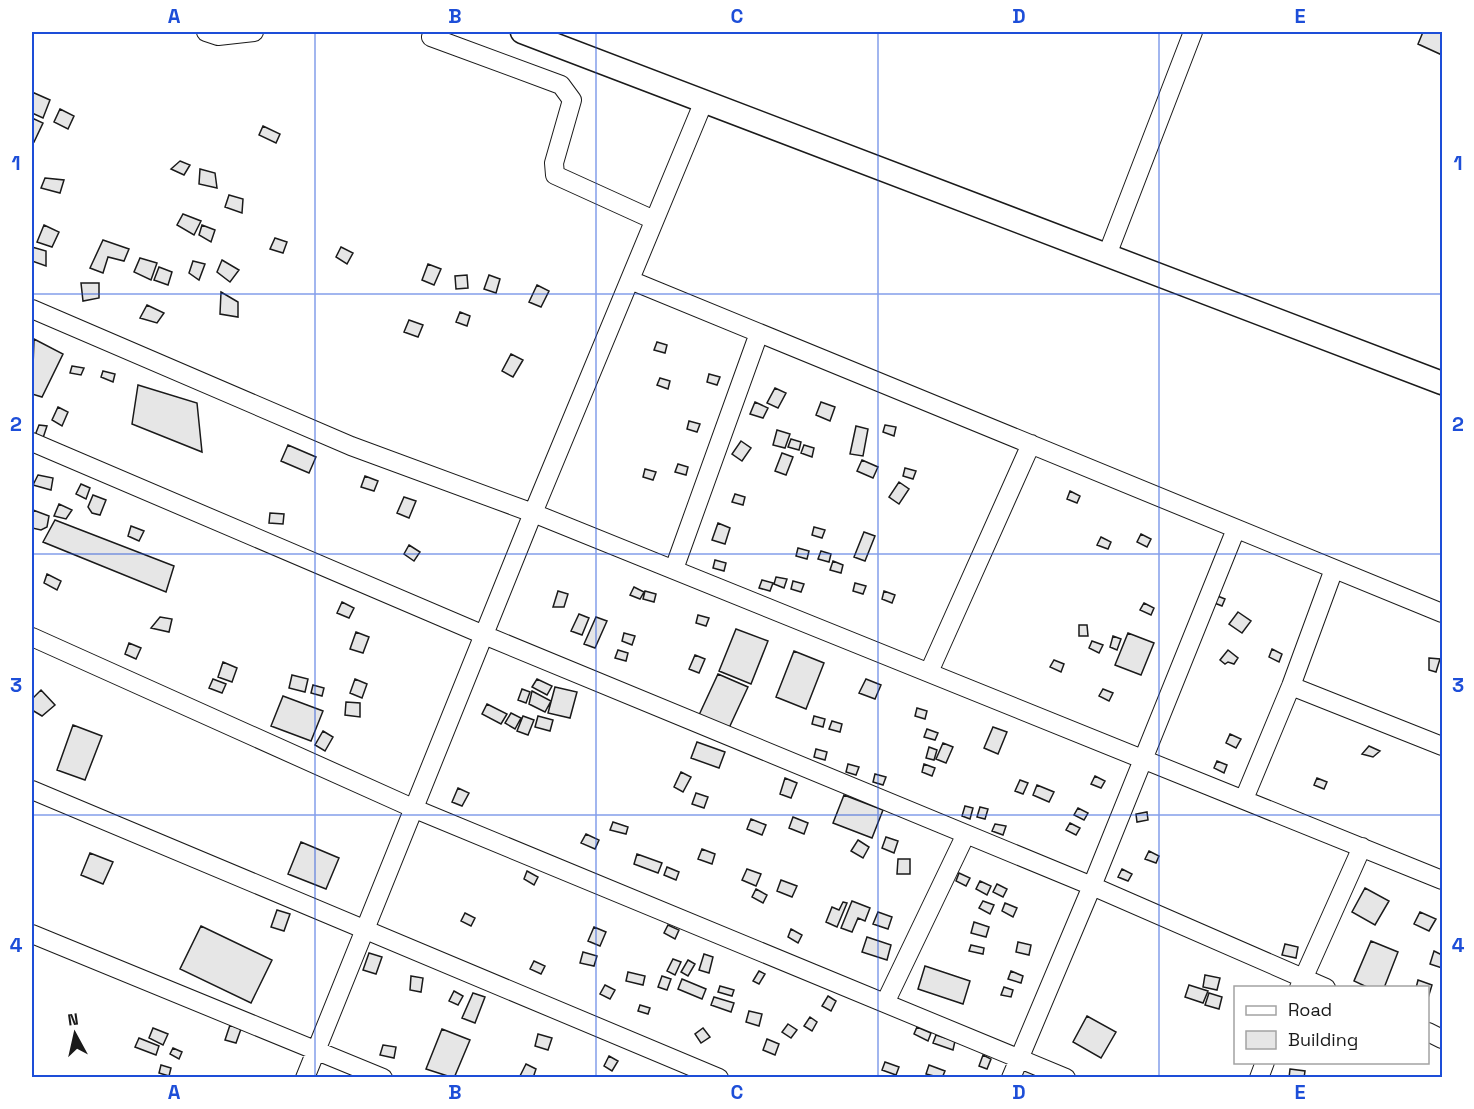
<svg xmlns="http://www.w3.org/2000/svg" width="1474" height="1109" font-family="'Space Grotesk',sans-serif">
  <style>
    .building { fill: #e6e6e6; stroke: #1a1a1a; stroke-width: 1.5 }
    .lines { fill: none; stroke-linecap: round; stroke-linejoin: round }
    .minor-casing { stroke: #1a1a1a; stroke-width: 20 }
    .tertiary-casing { stroke: #1a1a1a; stroke-width: 25 }
    .minor { stroke: #fff; stroke-width: 18 }
    .tertiary { stroke: #fff; stroke-width: 22 }
    .grid { fill: none; stroke: #1d4ed8; stroke-width: 1.5; stroke-opacity: 0.55 }
    .neatline { fill: none; stroke: #1d4ed8; stroke-width: 2 }
    .grid-label { font-size: 20px; text-anchor: middle; font-weight: bold; fill: #1d4ed8 }
  </style>
  <rect width="100%" height="100%" fill="#fff"/>
  <path class="building" d="M1423 32H1442V55L1418 44Z
    M32 92 50 100 43 118 32 113Z
    M60 109 74 116 68 129 54 122Z
    M32 118 43 123 34 142 32 141Z
    M263 126 280 134 276 143 259 135Z
    M180 161 190 165 184 175 171 169Z
    M200 169 215 173 217 188 199 184Z
    M45 178 64 180 60 193 41 188Z
    M229 195 243 199 242 213 225 207Z
    M183 214 201 221 194 235 177 225Z
    M44 225 59 232 52 247 37 242Z
    M202 225 215 230 211 242 199 235Z
    M275 238 287 242 283 253 270 249Z
    M103 240 129 249 124 261 108 257 103 273 90 268Z
    M32 247 46 251V266L32 261Z
    M341 247 353 253 347 264 336 257Z
    M140 258 157 263 151 280 134 272Z
    M222 260 239 270 230 282 217 272Z
    M193 261 205 264 199 280 189 273Z
    M428 264 441 269 434 285 422 280Z
    M159 267 172 272 168 285 154 280Z
    M467 275 468 288 456 289 455 276Z
    M489 275 500 279 496 293 484 289Z
    M81 283H99V298L83 301Z
    M537 285 549 291 541 307 529 302Z
    M221 292 238 302V317L220 314Z
    M147 305 164 313 157 323 140 318Z
    M460 312 470 316 467 326 456 322Z
    M409 320 423 325 418 337 404 332Z
    M34 339 63 354 42 397 32 394Z
    M657 342 667 345 665 353 654 350Z
    M511 354 523 360 513 377 502 371Z
    M72 366 84 368 81 375 70 373Z
    M103 371 115 374 113 382 101 377Z
    M709 374 720 377 717 385 707 382Z
    M660 378 670 381 668 389 657 385Z
    M138 385 197 403 202 452 132 424Z
    M775 388 786 393 778 408 767 403Z
    M755 402 768 408 763 418 750 414Z
    M821 402 835 407 830 421 816 415Z
    M58 407 68 412 62 426 52 420Z
    M689 421 700 424 697 432 687 429Z
    M39 425 47 426 42 441 34 438Z
    M885 425 896 427 894 436 883 432Z
    M856 426 868 429 863 456 850 454Z
    M777 430 790 434 785 448 773 445Z
    M791 439 801 442 799 450 788 447Z
    M741 441 751 448 742 461 732 454Z
    M288 445 316 457 309 473 281 461Z
    M804 445 814 448 812 457 801 453Z
    M782 453 793 457 786 475 775 471Z
    M862 460 878 467 873 478 857 471Z
    M678 464 688 467 686 475 675 472Z
    M905 468 916 471 913 479 903 476Z
    M645 469 656 472 653 480 643 477Z
    M38 475 53 478 51 490 33 485Z
    M365 476 378 481 374 491 361 487Z
    M899 482 909 489 899 504 889 497Z
    M81 484 90 488 86 499 76 494Z
    M1070 491 1080 496 1077 503 1067 499Z
    M735 494 745 497 743 505 732 502Z
    M93 495 106 500 100 515 92 513 88 507Z
    M404 497 416 501 409 518 397 513Z
    M59 504 72 510 66 519 54 516Z
    M33 510 49 516 47 527 41 530 32 528Z
    M270 513 284 514 283 524 269 523Z
    M55 520 174 566 166 592 43 542Z
    M718 523 730 528 725 544 712 540Z
    M131 526 144 531 139 541 128 536Z
    M814 527 825 530 822 538 812 535Z
    M864 532 875 536 865 561 854 557Z
    M1141 534 1151 539 1147 547 1137 542Z
    M1101 537 1111 542 1108 549 1097 545Z
    M409 545 420 552 414 561 404 554Z
    M798 548 809 551 807 559 796 556Z
    M821 551 831 554 829 562 818 559Z
    M715 560 726 563 724 571 713 568Z
    M833 561 843 565 841 573 830 570Z
    M47 574 61 581 57 590 44 583Z
    M776 577 787 579 784 588 774 584Z
    M762 580 773 583 770 591 759 588Z
    M793 581 804 584 801 592 791 589Z
    M855 583 866 586 863 594 853 591Z
    M634 587 644 592 640 599 630 595Z
    M558 591 568 594 564 607H553Z
    M645 591 656 594 654 602 643 599Z
    M884 591 895 595 892 603 882 599Z
    M1215 595 1225 599 1222 606 1212 602Z
    M342 602 354 608 349 618 337 613Z
    M1144 603 1154 608 1151 615 1140 610Z
    M1238 612 1251 621 1242 633 1229 624Z
    M579 614 589 618 582 635 571 631Z
    M698 615 709 618 706 626 696 623Z
    M160 617 172 619 169 632 151 628Z
    M596 617 607 621 595 648 584 644Z
    M1079 625H1087L1088 636H1079Z
    M736 629 768 641 751 684 719 671Z
    M356 632 369 637 363 653 350 649Z
    M624 633 635 636 632 645 622 641Z
    M1128 633 1154 643 1141 675 1115 665Z
    M1113 636 1121 639 1117 650 1110 647Z
    M1092 641 1103 645 1099 653 1089 648Z
    M129 643 141 648 136 659 125 654Z
    M1272 649 1282 654 1279 662 1269 657Z
    M618 650 628 653 626 661 615 658Z
    M1228 650 1238 658 1234 664 1228 662 1225 664 1220 660Z
    M794 651 824 663 806 709 776 697Z
    M695 655 705 659 699 673 689 669Z
    M1429 658 1440 659 1436 672 1429 670Z
    M1054 660 1064 664 1061 672 1050 667Z
    M223 662 237 668 232 682 218 677Z
    M718 674 748 687 729 728 699 715Z
    M292 675 308 679 305 692 289 688Z
    M213 679 226 684 222 693 209 688Z
    M355 679 367 684 362 698 350 693Z
    M537 679 552 686 547 695 532 687Z
    M866 679 881 685 875 699 859 693Z
    M313 685 324 688 322 696 311 693Z
    M555 687 577 692 570 718 548 713Z
    M522 689 530 692 526 703 518 700Z
    M1103 689 1113 693 1109 701 1099 696Z
    M41 690 55 705 42 716 32 710V699Z
    M532 691 551 701 545 712 529 704Z
    M283 696 323 711 311 741 271 726Z
    M346 702 360 703V717L345 715Z
    M487 704 507 714 501 724 482 714Z
    M917 708 927 711 925 719 915 716Z
    M511 713 521 718 515 729 505 723Z
    M523 716 534 720 528 735 517 731Z
    M538 716 553 720 550 731 535 727Z
    M814 716 825 719 823 727 812 724Z
    M832 721 842 724 840 732 829 729Z
    M73 725 102 736 85 780 57 770Z
    M993 727 1007 732 998 754 984 748Z
    M927 729 938 733 935 740 924 737Z
    M323 731 333 737 325 751 315 745Z
    M1230 734 1241 739 1236 748 1226 743Z
    M697 742 725 752 719 768 691 758Z
    M943 743 953 747 946 763 936 759Z
    M1369 746 1380 751 1373 757 1362 754Z
    M929 747 937 750 934 760 926 758Z
    M816 749 827 752 825 760 814 757Z
    M1217 761 1227 765 1224 773 1214 768Z
    M848 764 859 767 856 775 846 772Z
    M924 764 935 768 932 776 922 772Z
    M681 772 691 777 683 792 674 787Z
    M875 774 886 777 883 785 873 782Z
    M1095 776 1105 781 1101 788 1091 784Z
    M785 778 797 783 791 798 780 794Z
    M1317 778 1327 782 1324 789 1314 785Z
    M1020 780 1028 783 1023 794 1015 791Z
    M1037 785 1054 792 1049 802 1033 795Z
    M458 788 469 793 462 806 452 802Z
    M696 793 708 797 704 808 692 804Z
    M844 795 883 810 872 838 833 823Z
    M965 806 973 808 970 819 962 816Z
    M980 807 988 809 985 819 977 817Z
    M1078 808 1088 813 1084 820 1074 815Z
    M1147 812 1148 820 1137 822 1136 814Z
    M793 817 808 823 804 834 789 828Z
    M751 819 766 825 762 835 747 829Z
    M613 822 628 827 626 834 610 830Z
    M1070 823 1080 828 1076 835 1066 830Z
    M995 824 1006 826 1003 835 992 831Z
    M586 834 599 840 595 849 581 843Z
    M886 837 898 841 894 853 882 848Z
    M858 840 869 847 863 858 851 851Z
    M301 842 339 858 326 889 288 874Z
    M702 849 715 854 712 864 698 859Z
    M1149 851 1159 856 1156 863 1145 859Z
    M90 853 113 862 103 884 81 875Z
    M637 854 662 863 658 873 634 864Z
    M898 859H910V874H897Z
    M667 867 679 872 676 880 664 875Z
    M747 869 761 874 756 886 742 880Z
    M1122 869 1132 874 1128 881 1118 877Z
    M527 871 538 877 534 885 524 879Z
    M959 873 970 878 966 886 956 881Z
    M781 880 797 886 792 897 777 891Z
    M980 881 991 886 987 895 976 889Z
    M997 884 1007 889 1003 897 993 892Z
    M1365 888 1389 901 1375 925 1352 912Z
    M756 889 767 895 763 903 752 897Z
    M852 901 870 908 865 921 858 918 852 932 841 928Z
    M983 901 994 905 990 914 979 908Z
    M843 902 847 903 837 927 826 922 832 907 839 910Z
    M1005 903 1017 908 1013 917 1002 911Z
    M277 910 290 914 284 931 271 927Z
    M878 912 892 917 888 929 873 924Z
    M1420 912 1436 919 1429 931 1414 924Z
    M465 913 475 918 471 926 461 921Z
    M974 922 989 927 986 937 971 933Z
    M668 925 679 930 675 939 664 933Z
    M201 926 272 960 251 1003 180 969Z
    M594 927 606 932 600 946 588 941Z
    M791 929 802 935 798 943 788 937Z
    M867 937 891 945 887 960 862 952Z
    M1371 941 1398 952 1384 988H1369L1354 981Z
    M1018 942 1031 945 1029 955 1016 952Z
    M1285 944 1298 947 1296 958 1282 955Z
    M971 945 984 948 983 954 969 951Z
    M1434 951 1442 955V968L1430 964Z
    M583 952 597 956 594 966 580 963Z
    M369 953 382 957 376 974 363 970Z
    M704 954 713 957 709 973 699 970Z
    M673 959 681 962 675 975 667 971Z
    M688 960 695 964 688 976 681 972Z
    M534 961 545 966 541 974 530 969Z
    M925 966 970 981 963 1004 918 989Z
    M759 971 765 974 759 984 753 981Z
    M1011 971 1023 976 1021 983 1008 979Z
    M628 972 645 976 643 985 626 981Z
    M1205 975 1220 978 1217 990 1203 987Z
    M411 976 423 978 421 992 410 990Z
    M662 976 671 979 667 990 658 987Z
    M682 979 706 989 702 999 678 989Z
    M1418 980 1432 985 1428 998V988H1416Z
    M605 985 615 990 610 999 600 994Z
    M1189 985 1208 991 1203 1003 1185 997Z
    M720 986 734 990 732 996 718 992Z
    M1004 987 1013 990 1011 997 1001 995Z
    M454 991 463 996 458 1005 449 1001Z
    M473 993 485 997 475 1023 462 1018Z
    M1209 993 1222 997 1219 1009 1205 1005Z
    M828 996 836 1001 831 1011 822 1006Z
    M714 997 734 1003 731 1012 711 1005Z
    M640 1005 650 1008 648 1014 638 1011Z
    M749 1011 762 1014 759 1026 746 1022Z
    M1087 1016 1116 1032 1101 1058 1073 1042Z
    M810 1017 817 1022 812 1031 804 1026Z
    M788 1024 797 1030 791 1038 782 1032Z
    M230 1025 241 1029 236 1043 225 1040Z
    M917 1027 931 1033 928 1041 914 1034Z
    M153 1028 168 1034 163 1045 149 1038Z
    M703 1028 710 1037 701 1043 695 1034Z
    M442 1029 470 1040 454 1078 426 1069Z
    M538 1034 552 1038 548 1050 535 1046Z
    M936 1035 955 1041 953 1050 933 1043Z
    M139 1038 159 1046 156 1055 135 1047Z
    M767 1039 779 1044 775 1055 763 1050Z
    M383 1045 396 1047 394 1058 380 1055Z
    M173 1048 182 1052 179 1059 170 1054Z
    M983 1055 991 1059 987 1069 979 1066Z
    M609 1056 618 1061 612 1071 604 1066Z
    M885 1062 899 1067 896 1075 882 1070Z
    M526 1064 536 1069 533 1078H519Z
    M161 1065 171 1068 169 1076 159 1073Z
    M929 1065 945 1071 942 1078 926 1074Z
    M1024 1068 1036 1073 1034 1078H1020Z
    M1290 1069 1305 1071 1304 1078H1289Z"/>
  <g class="lines">
    <defs>
      <path id="minor" d="M206 32 218 36 254 32
        M431 37 561 85 572 100 554 163 555 175 654 220
        M1107 255 1193 32
        M630 280 1442 613
        M32 309 351 446 533 513 1442 880
        M32 442 484 635 1092 886 1326 988
        M674 569 759 333
        M32 637 415 809 1066 1078
        M929 672 1031 444
        M1291 686 1442 746
        M32 790 719 1078
        M1244 799 1291 686 1334 569
        M32 934 383 1078
        M1299 988 1362 847
        M885 1003 966 834
        M1428 1032 1442 1039
        M305 1078 533 513 704 101
        M1011 1078 1092 886 1236 529
        M1259 1078 1265 1062"/>
      <path id="tertiary" d="M522 32 1442 383"/>
    </defs>
    <use href="#minor" class="minor-casing"/>
    <use href="#tertiary" class="tertiary-casing"/>
    <use href="#minor" class="minor"/>
    <use href="#tertiary" class="tertiary"/>
  </g>
  <path class="grid" d="M315 32V1078M596 32V1078M878 32V1078M1159 32V1078M32 294H1442M32 554H1442M32 815H1442"/>
  <rect width="1474" height="1109" fill="none" stroke="#ffffff" stroke-width="66"/>
  <rect x="1234" y="986" width="195" height="78" fill="#ffffff" stroke="#a3a3a3" stroke-width="1.5"/>
  <rect x="1246" y="1006" width="30" height="9" fill="#ffffff" stroke="#a3a3a3" stroke-width="1.5"/>
  <text x="1288" y="1016" font-size="18" fill="#1a1a1a">Road</text>
  <rect x="1246" y="1031" width="30" height="18" fill="#e6e6e6" stroke="#a3a3a3" stroke-width="1.5"/>
  <text x="1288" y="1046" font-size="18" fill="#1a1a1a">Building</text>
  <g transform="translate(75 1034) rotate(352)" stroke="#ffffff" stroke-width="4.5" paint-order="stroke">
  <path d="M0-4.5L10 22L0 15L-10 22Z" fill="#1a1a1a"/>
  <text y="-9" font-size="16" font-weight="bold" text-anchor="middle" fill="#1a1a1a">N</text>
  </g>
  <rect x="33" y="33" width="1408" height="1043" class="neatline"/>
  <g class="grid-label">
    <text x="174" y="23">A</text>
    <text x="455" y="23">B</text>
    <text x="737" y="23">C</text>
    <text x="1019" y="23">D</text>
    <text x="1300" y="23">E</text>
    <text x="16" y="170">1</text>
    <text x="1458" y="170">1</text>
    <text x="16" y="431">2</text>
    <text x="1458" y="431">2</text>
    <text x="16" y="692">3</text>
    <text x="1458" y="692">3</text>
    <text x="16" y="952">4</text>
    <text x="1458" y="952">4</text>
    <text x="174" y="1099">A</text>
    <text x="455" y="1099">B</text>
    <text x="737" y="1099">C</text>
    <text x="1019" y="1099">D</text>
    <text x="1300" y="1099">E</text>
  </g>
</svg>
